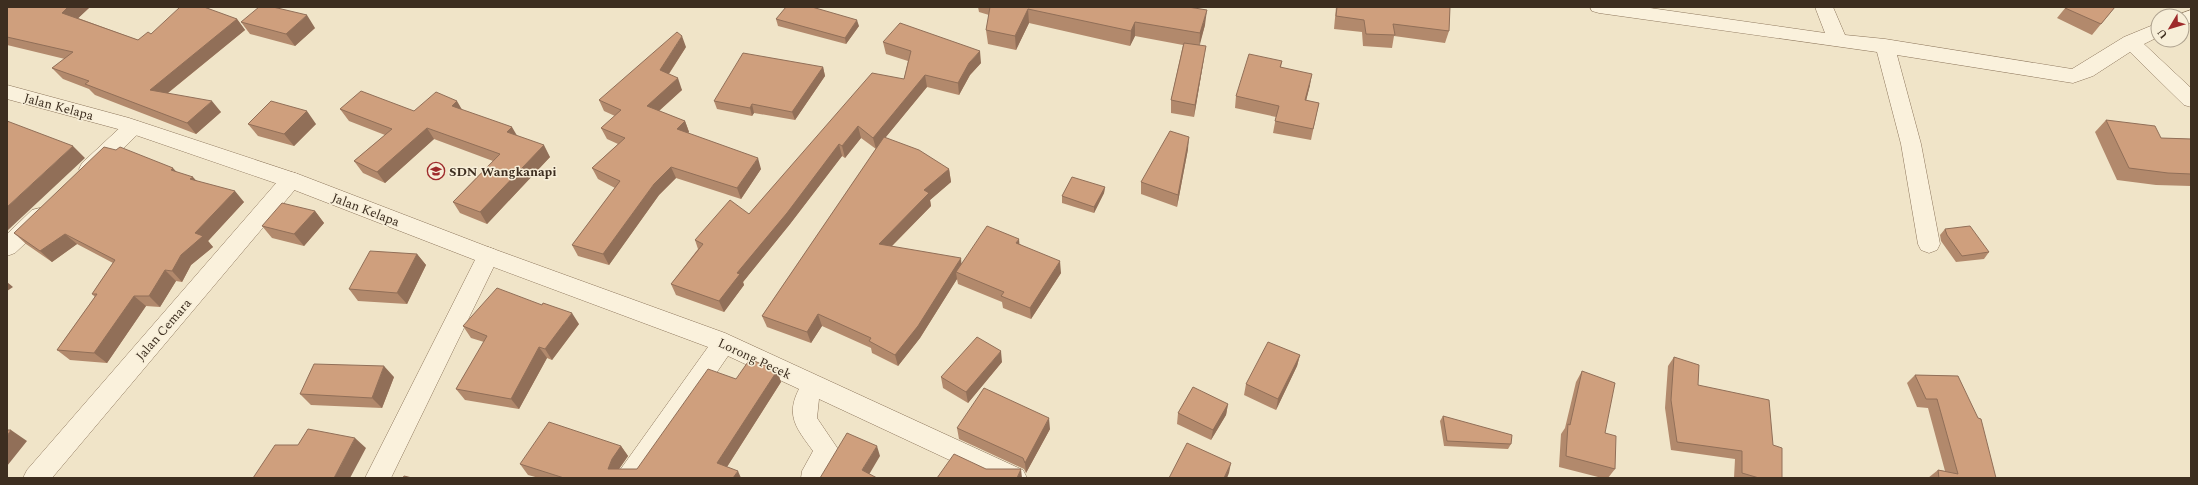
<svg xmlns="http://www.w3.org/2000/svg" width="2198" height="485" font-family="Spectral,serif">
  <style>
    .lines { fill: none; stroke-linecap: round; stroke-linejoin: round }
    .minor-casing { stroke: #8d765c; stroke-width: 1 }
    .tertiary-casing { stroke: #8d765c; stroke-width: 1 }
    .minor { fill: #faf1dc; fill-rule: evenodd }
    .tertiary { fill: #faf1dc; fill-rule: evenodd }
    .wall { fill: #b2896c }
    .shaded-wall { fill: #916f58 }
    .building { fill: #cf9f7d; stroke: #916f58 }
    .labels { text-anchor: middle; stroke-width: 3; stroke-linejoin: round; paint-order: stroke }
    .street-label { font-size: 13px; fill: #3d2e20; stroke: #f7eed8 }
    .poi-label { font-size: 13px; font-weight: bold; fill: #3d2e20; stroke: #f7eed8; text-anchor: start }
  </style>
  <rect width="100%" height="100%" fill="#f0e4c8"/>
  <g class="lines">
    <defs>
      <path id="minor" d="M1590 7H1643L1825 33 1815 7H1833L1845 35 1885 39 2072 69 2124 37 2158 23V37L2144 44 2191 88V107L2184 105 2130 52 2093 76 2073 83 1897 55 1921 144 1940 244 1937 250 1929 253 1921 250 1918 244 1901 144 1877 52 1599 13 1592 11Z
        M2191 10V23L2182 25V16H2174Z
        M133 120 140 122 143 127 140 132 96 175 89 177 82 175 79 169 82 163 126 122Z
        M291 172 298 174 302 180 298 186 52 478H23L27 470 284 174Z
        M40 208 48 210 51 216 48 222 15 253 7 256V234L32 210Z
        M488 247 725 333 1023 470 1027 478H988L819 399 817 418 838 449 827 471V478H801L802 471 813 451C797 429 785 416 799 389L728 356 644 478H616L620 470 708 347 480 262 477 256 480 250Z"/>
      <path id="tertiary" d="M7 85 129 118 298 174 496 250 499 256 391 478H365L475 260 284 186 118 129 7 99Z"/>
    </defs>
    <use href="#minor" class="minor-casing"/>
    <use href="#tertiary" class="tertiary-casing"/>
    <use href="#minor" class="minor"/>
    <use href="#tertiary" class="tertiary"/>
  </g>
  <path class="wall" d="M7 7H90L78 18 138 40 151 34 237 19 245 30 168 93 221 112 196 134 95 95 89 89 63 79 52 68 65 59 7 45Z
    M978 7H1188L1205 25 1199 45 1204 58 1194 117 1171 113V100L1183 45 1135 36 1130 46 1029 23 1016 50 988 44 986 30 989 15 979 12Z
    M1336 7H1450L1449 31 1445 43 1394 36 1392 48 1363 46 1362 32 1334 29Z
    M2066 7H2115L2092 35 2057 18Z
    M776 19 859 26 846 44 778 26Z
    M241 22 315 28 295 46 250 34Z
    M883 42 981 63 970 75 959 95 927 87 885 138 949 169 951 182 930 200 931 206 892 246 962 264 1020 244 1061 273 1031 319 1003 308 1002 302 958 284 957 279 920 338 898 366 872 353 871 348 822 326 811 343 767 327 762 316 876 149 861 138 845 158 842 156 790 224 743 282 744 285 724 312 676 295 671 284 698 249 695 240 749 214 904 79 908 61 886 54Z
    M686 47 669 74 682 90 659 111 685 121 689 132 688 133 761 169 741 199 676 178 659 195 609 265 578 256 572 245 615 188 598 179 592 168 618 144 607 139 601 128 615 116 604 111 599 100Z
    M1282 61 1281 67 1310 85 1306 101 1319 103 1311 140 1273 133 1276 117 1235 108 1236 96Z
    M823 67 825 76 795 120 754 113 752 116 717 109 714 101Z
    M340 109 414 111 462 110 517 136 550 157 487 224 460 213 453 202 493 161 434 139 385 183 363 173 354 161 385 135 349 121Z
    M2106 120 2161 138 2191 139V186L2156 185 2117 180 2095 132Z
    M248 124H316L294 146 258 136Z
    M1188 149 1177 207 1141 194V182Z
    M177 172 244 202 208 241 213 247 191 265 182 282 176 281 160 307 146 306 107 363 70 360 57 350 95 297 92 294 113 263 77 244 52 262 26 244 14 233Z
    M1105 187 1104 193 1094 213 1062 203V196Z
    M315 211 324 223 304 246 272 238 262 226Z
    M1945 229 1989 252 1984 259 1956 262 1941 241 1940 235Z
    M417 254 426 265 407 304 358 301 349 289Z
    M579 324 552 360 547 358 519 409 465 400 456 389 484 342 471 338 463 326Z
    M1300 355 1297 366 1276 410 1244 395 1246 384Z
    M1674 357 1698 385 1773 445 1782 478H1734L1735 459 1671 450 1665 408 1668 366Z
    M1002 362 968 403 943 388 941 377Z
    M777 371 781 382 727 467 741 478H539L528 475 520 464 621 446 628 456 619 469H637L736 379Z
    M1582 371 1605 433 1615 469 1608 478H1602L1559 467 1561 434 1565 428 1576 382Z
    M1915 375 1958 376 1996 478H1928L1938 470 1945 471 1928 408 1917 407 1907 383Z
    M394 377 382 408 311 405 300 394Z
    M1228 404 1226 415 1211 440 1177 424 1178 413Z
    M1443 416 1511 444 1508 449 1444 446 1440 421Z
    M957 428 1050 429 1026 473 1024 469 959 439Z"/>
  <path class="shaded-wall" d="M68 7H90L72 24 62 13Z
    M1028 9 1029 23 1016 50 1015 36Z
    M1207 10 1205 25 1199 48 1200 33Z
    M307 15 315 28 295 46 286 34Z
    M237 19 245 30 159 100 150 90Z
    M857 20 859 26 846 44 845 38Z
    M1135 22V36L1130 46 1131 31Z
    M682 36 686 47 664 81 660 70Z
    M1206 46 1204 58 1194 117 1195 105Z
    M980 51 981 63 970 75 959 95 958 83 969 63Z
    M823 67 825 76 795 120 792 112Z
    M1312 74 1310 85 1303 112 1305 100Z
    M925 75 927 87 876 149 873 138Z
    M678 78 682 90 652 117 647 106Z
    M212 101 221 112 196 134 187 123Z
    M457 101 464 113 452 106Z
    M752 104 754 113 752 116 750 108Z
    M307 111 316 124 294 146 284 134Z
    M685 121 689 132 681 140 677 129Z
    M858 126 861 138 845 158 842 146Z
    M512 127 519 139 507 132Z
    M427 128 434 139 385 183 377 172Z
    M1189 137 1188 149 1177 207 1178 195Z
    M839 144 842 156 790 224 743 282 744 285 724 312 719 301 737 273Z
    M544 145 550 157 487 224 480 212Z
    M73 146 85 158 7 231V207Z
    M758 158 761 169 741 199 737 188Z
    M671 167 676 178 659 195 609 265 603 254 654 184Z
    M173 168 183 179 171 170Z
    M949 169 951 182 930 200 931 206 882 256 879 244 924 190Z
    M193 177 203 188 190 179Z
    M1105 187 1104 193 1094 213V207Z
    M235 191 244 202 208 241 213 247 191 265 182 282 172 271 181 255 195 233Z
    M315 211 324 223 304 246 294 234Z
    M65 234 77 244 52 262 40 251Z
    M1019 239 1020 250 1016 243Z
    M417 254 426 265 407 304 397 293Z
    M961 258 962 270 956 272 957 279 920 338 898 366 895 355Z
    M1060 261 1061 273 1031 319 1030 308Z
    M165 270 176 281 160 307 149 296Z
    M7 282 13 287 7 291Z
    M134 296 146 306 107 363 94 353Z
    M572 313 579 324 552 360 545 349Z
    M818 314 822 326 811 343 807 332Z
    M539 347 547 358 519 409 511 399Z
    M1001 351 1002 362 968 403 966 392Z
    M1300 355 1297 366 1276 410 1278 399Z
    M384 366 394 377 382 408 372 398Z
    M777 371 781 382 723 473 717 463Z
    M1228 404 1226 415 1211 440 1213 430Z
    M1049 418 1050 429 1026 473 1025 463Z
    M11 430 27 441 7 466V436Z
    M355 438 366 448 350 478H334Z
    M621 446 628 456 619 469H608L612 459Z
    M877 446 880 456 867 478 862 470Z
    M1231 463 1229 473 1227 478H1224Z
    M1021 469 1022 478H1017Z
    M738 471 741 478H733Z"/>
  <path class="building" d="M7 7H68L62 13 138 40 148 32 151 34 180 7H204L237 19 150 90 212 101 187 123 85 84 89 81 52 68 73 52 7 37Z
    M259 7H273L307 15 286 34 241 22Z
    M786 7H812L857 20 845 38 776 19Z
    M990 7H1188L1207 10 1200 33 1135 22 1131 31 1028 9 1015 36 986 30Z
    M1337 7H1450L1449 31 1393 24 1395 35 1366 34 1364 20 1336 16Z
    M2066 7H2115L2101 24 2065 8Z
    M900 23 980 51 969 63 958 83 925 75 873 138 858 126 842 146 839 144 787 213 737 273 740 274 719 301 671 284 703 244 695 240 730 200 749 214 872 73 904 79 911 51 883 42Z
    M677 32 682 36 660 70 678 78 647 106 685 121 677 129 758 158 737 188 671 167 654 184 603 254 572 245 620 181 592 168 625 138 601 128 621 110 599 100Z
    M1184 43 1206 46 1195 105 1171 100Z
    M743 53 823 67 792 112 752 104 750 108 714 101Z
    M1249 54 1282 61 1280 67 1312 74 1305 100 1319 103 1313 129 1275 121 1279 106 1236 96Z
    M361 91 414 111 436 92 457 101 452 106 512 127 507 132 544 145 480 212 453 202 500 154 427 128 377 172 354 161 392 129 340 109Z
    M271 101 307 111 284 134 248 124Z
    M2106 120 2155 126 2161 138 2191 139V174L2168 173 2129 168Z
    M7 121 73 146 7 207Z
    M1170 131 1189 137 1178 195 1141 182Z
    M884 137 919 150 949 169 924 190 929 193 879 244 961 258 918 326 895 355 869 341 871 338 818 314 807 332 762 316Z
    M104 147 116 150 120 147 173 168 171 170 193 177 190 179 235 191 195 233 203 236 181 255 172 271 165 270 149 296H134L94 353 57 350 97 294H92L115 260 65 234 40 251 14 233Z
    M1072 177 1105 187 1094 207 1062 196Z
    M282 203 315 211 294 234 262 226Z
    M987 226 1019 239 1016 243 1060 261 1030 308 1001 296 1004 292 956 272Z
    M1970 226 1989 252 1962 256 1947 235 1945 229Z
    M370 251 417 254 397 293 349 289Z
    M497 288 542 305 543 303 572 313 545 349 539 347 511 399 456 389 487 336 463 326Z
    M977 337 1001 351 966 392 941 377Z
    M1268 342 1300 355 1278 399 1246 384Z
    M1674 357 1699 365 1698 385 1769 400 1773 445 1782 448V478H1759L1742 473V451L1677 442 1671 400Z
    M750 359 777 371 717 463 738 471 733 478H564L520 464 549 422 621 446 612 459 608 469H637L708 369 736 379Z
    M314 364 384 366 372 398 300 394Z
    M1582 371 1615 383 1605 433 1616 436 1615 469 1566 456 1568 424 1570 425Z
    M1915 375 1958 376 1978 418 1981 419 1996 478H1939L1938 470 1958 474 1937 399H1926Z
    M1193 387 1228 404 1213 430 1178 413Z
    M984 388 1049 418 1025 463 1023 458 957 428Z
    M1443 416 1512 435 1511 444 1447 441Z
    M308 429 355 438 334 478H253L275 445H298Z
    M7 430H11L7 436Z
    M847 433 877 446 862 470 877 478H820Z
    M1187 443 1231 463 1224 478H1169Z
    M954 454 986 469H1021L1017 478H937Z
    M404 476 412 478H403Z"/>
  <defs>
    <symbol id="school-ring" viewBox="-11 -11 22 22"><circle r="9.5" fill="#f7eed8" stroke="#9e2a2b" stroke-width="1.5"/><path d="M0-5L7-2L0 1L-7-2ZM-4 1L0 2.5L4 1V4Q0 6-4 4Z" fill="#9e2a2b"/></symbol>
  </defs>
  <g fill-rule="evenodd">
    <use href="#school-ring" x="426" y="161" width="20" height="20"/>
  </g>
  <g class="labels">
    <g class="street-label">
      <text transform="translate(59 106) rotate(15)" y="5">Jalan Kelapa</text>
      <text transform="translate(366 209) rotate(21)" y="5">Jalan Kelapa</text>
      <text transform="translate(163 329) rotate(-49)" y="5">Jalan Cemara</text>
      <text transform="translate(755 358) rotate(25)" y="5">Lorong Pecek</text>
    </g>
    <g class="poi-label">
      <text x="449" y="176">SDN Wangkanapi</text>
    </g>
  </g>
  <rect width="2198" height="485" fill="none" stroke="#3d2e20" stroke-width="16"/>
  <g transform="translate(2170 28) rotate(232)"><circle r="19" fill="#f7eed8" stroke="#ada18e"/>
  <path d="M0-3L7 15L0 10L-7 15Z" fill="#9e2a2b"/>
  <text y="-6" font-size="11" font-weight="bold" text-anchor="middle" fill="#3d2e20">U</text>
  </g>
</svg>
